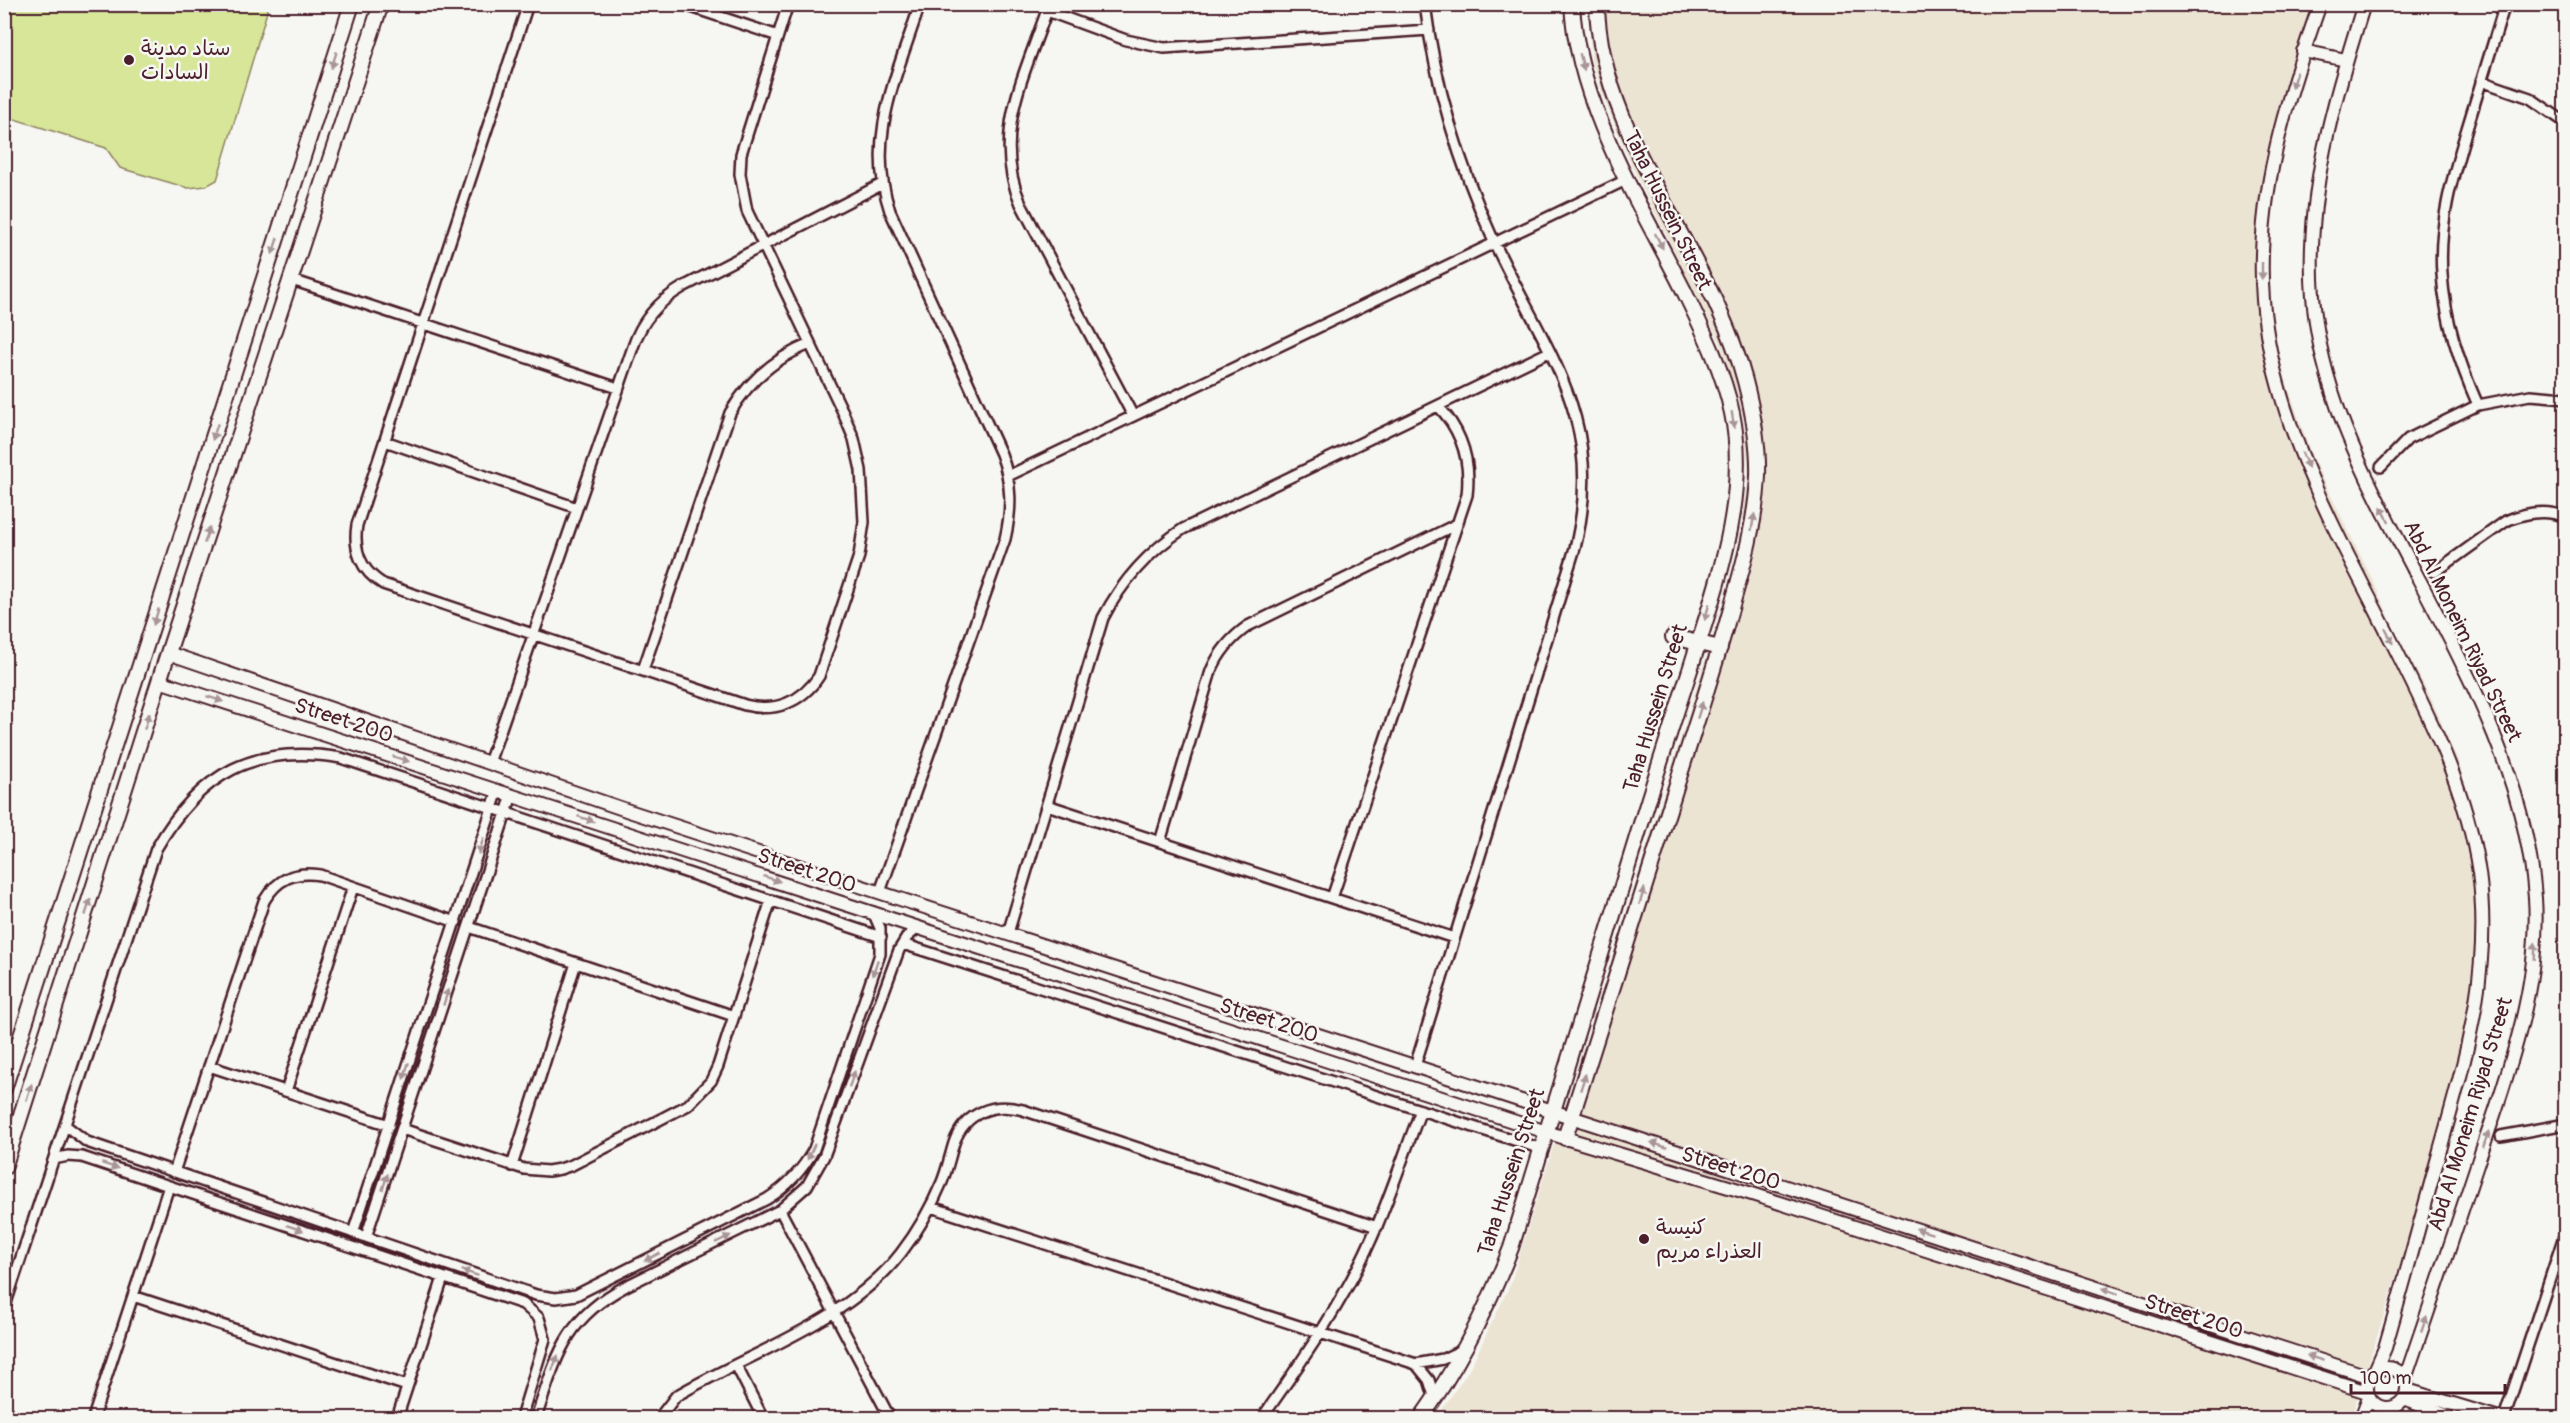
<svg xmlns="http://www.w3.org/2000/svg" width="2570" height="1423" font-family="Pangolin,'Playpen Sans Arabic',sans-serif">
  <style>
    .built { fill: #ece4d3 }
    .pitch { fill: #d7e699; stroke: #908262; stroke-width: 1.5 }
    .lines { fill: none; stroke-linecap: round; stroke-linejoin: round }
    .minor-casing { stroke: #4a1f2b; stroke-width: 14 }
    .tertiary-casing { stroke: #4a1f2b; stroke-width: 16 }
    .secondary-casing { stroke: #4a1f2b; stroke-width: 18 }
    .minor { stroke: #f6f6f2; stroke-width: 9 }
    .tertiary { stroke: #f6f6f2; stroke-width: 12 }
    .secondary { stroke: #f6f6f2; stroke-width: 14 }
    .oneway { fill: #a99598 }
    .poi-dot { fill: #4a1f2b; stroke: #f6f6f2; stroke-width: 2 }
    .labels { text-anchor: middle; stroke-width: 5; stroke-linejoin: round; paint-order: stroke }
    .poi-label { font-size: 21px; fill: #4a1f2b; stroke: #f6f6f2; text-anchor: start }
    .street-label { font-size: 21px; fill: #4a1f2b; stroke: #f6f6f2 }
  </style>
  <rect width="100%" height="100%" fill="#f6f6f2"/>
  <filter id="ink" filterUnits="userSpaceOnUse"><feTurbulence type="fractalNoise" baseFrequency=".0167" numOctaves="2"/><feDisplacementMap in="SourceGraphic" scale="12" xChannelSelector="R" yChannelSelector="G"/><feConvolveMatrix kernelMatrix="1 2 1 2 8 2 1 2 1" color-interpolation-filters="sRGB"/></filter>
  <g filter="url(#ink)">
    <path class="built" d="M1589 5H2318L2274 158 2266 262 2268 303 2275 350 2313 459 2374 583 2395 631 2429 694 2458 761 2480 834 2488 918V956L2471 1043 2351 1418H1436L1469 1370 1510 1285 1737 558 1749 478 1745 427 1740 403 1720 342 1633 169 1606 104 1591 59Z"/>
    <path class="pitch" d="M5 4 269 5 217 180 206 186 188 188 120 168 106 148 5 116Z"/>
    <g class="lines">
      <defs>
        <path id="minor" d="M528 4 357 525C353 550 361 571 383 584L745 705C775 713 802 702 819 676L859 556 864 522 861 470 854 439 842 410 747 211 740 174 741 154 788 4
          M682 4 778 36
          M1049 4C1027 71 990 134 1021 204L1133 416
          M1047 11 1126 40 1164 48 1429 30
          M2481 81 2530 98 2566 123
          M292 280 618 388
          M2478 405C2459 362 2445 320 2442 274 2438 221 2454 172 2469 122 2481 83 2493 44 2505 4
          M385 441 577 508
          M2381 467 2408 439 2478 405 2530 395 2566 398
          M1008 476 1628 179
          M2435 572 2506 521C2526 512 2545 509 2566 517
          M643 670 730 413C749 380 775 358 810 344
          M489 763 633 347C642 319 659 301 683 287L882 184
          M1047 805 1454 938
          M1160 842 1211 671C1219 652 1231 638 1248 626L1457 524
          M880 892 1005 539C1012 509 1012 483 1001 454L890 211C865 137 898 74 920 4
          M1332 898 1467 495C1471 461 1462 431 1438 406
          M469 927 734 1016
          M1008 933 1103 618C1122 581 1148 552 1183 529L1549 352
          M903 944 1542 1149
          M209 1066 389 1125
          M1415 1066 1575 548C1607 420 1546 353 1495 244 1461 169 1435 86 1425 4
          M286 1091 353 887
          M65 1125 87 1142 536 1295 556 1298 576 1295 767 1199C788 1186 802 1171 814 1149L880 954V928L873 912
          M402 1129 524 1169 548 1171 560 1169 572 1165 688 1105 711 1081 718 1066 771 900
          M2501 1136 2566 1124
          M54 1159 68 1156 82 1157 523 1304 539 1318 545 1339 521 1418
          M512 1166 576 963
          M174 1172 264 901C277 879 294 871 320 875L456 922
          M931 1207 1416 1364 1443 1359 1462 1350
          M780 1210 890 1418
          M353 1233 498 790
          M366 1237 512 795
          M133 1296 407 1386
          M4 1309 156 849C200 772 254 744 341 758L881 937
          M1416 1364 1429 1380 1435 1399
          M736 1365 763 1418
          M93 1418 169 1186
          M397 1418 443 1278
          M536 1418C557 1356 564 1319 626 1286L780 1210 807 1186 824 1156 899 950 907 937 919 927
          M659 1418 676 1396C749 1353 848 1322 901 1253 918 1231 931 1208 942 1182 947 1170 950 1156 954 1143 965 1112 994 1102 1023 1110L1377 1227
          M1262 1418C1305 1357 1348 1296 1377 1226 1393 1188 1406 1148 1421 1110
          M2504 1418 2566 1230"/>
        <path id="tertiary" d="M2320 4C2286 100 2255 198 2263 300 2272 420 2336 531 2389 636 2427 712 2467 788 2479 873 2492 971 2466 1056 2440 1150 2422 1216 2404 1282 2385 1348L2374 1373
          M2364 4C2334 99 2305 196 2313 296 2320 387 2360 468 2402 547 2459 657 2526 772 2535 898 2541 985 2507 1077 2479 1159 2455 1232 2430 1306 2405 1379
          M2303 51 2346 60
          M168 653 629 811 2371 1377
          M159 681 1565 1138 1752 1194 2367 1392
          M2367 1388a20 20 0 1 1 40 0a20 20 0 1 1-40 0Z
          M2407 1390 2499 1418
          M2404 1399 2453 1418
          M2361 1418 2369 1397"/>
        <path id="secondary" d="M1673 637 1720 648
          M4 1089 352 4
          M1565 1138C1601 1025 1636 913 1672 800 1692 735 1714 671 1732 605 1744 563 1756 521 1758 476 1759 445 1753 412 1745 381 1713 256 1599 135 1597 4
          M4 1168 168 653 381 4
          M1421 1418C1459 1365 1487 1309 1511 1248 1556 1104 1599 959 1644 814 1659 766 1674 718 1690 670 1715 589 1750 499 1732 413 1723 370 1703 330 1684 291 1640 204 1577 104 1572 4"/>
      </defs>
      <use href="#minor" class="minor-casing"/>
      <use href="#tertiary" class="tertiary-casing"/>
      <use href="#secondary" class="secondary-casing"/>
      <use href="#minor" class="minor"/>
      <use href="#tertiary" class="tertiary"/>
      <use href="#secondary" class="secondary"/>
    </g>
    <defs><path id="oneway-solid" d="M-6-.8H1V-3.2L6.5 0L1 3.2V.8H-6Z" transform="scale(1.5)"/></defs>
    <g class="oneway">
      <use href="#oneway-solid" transform="translate(334 60) rotate(108)"/>
      <use href="#oneway-solid" transform="translate(1582 62) rotate(75)"/>
      <use href="#oneway-solid" transform="translate(2294 80) rotate(108)"/>
      <use href="#oneway-solid" transform="translate(1659 241) rotate(63)"/>
      <use href="#oneway-solid" transform="translate(275 246) rotate(108)"/>
      <use href="#oneway-solid" transform="translate(2262 271) rotate(90)"/>
      <use href="#oneway-solid" transform="translate(1733 420) rotate(81)"/>
      <use href="#oneway-solid" transform="translate(215 432) rotate(108)"/>
      <use href="#oneway-solid" transform="translate(2305 460) rotate(67)"/>
      <use href="#oneway-solid" transform="translate(2385 514) rotate(-118)"/>
      <use href="#oneway-solid" transform="translate(1753 522) rotate(-80)"/>
      <use href="#oneway-solid" transform="translate(207 535) rotate(-72)"/>
      <use href="#oneway-solid" transform="translate(1707 612) rotate(106)"/>
      <use href="#oneway-solid" transform="translate(156 617) rotate(108)"/>
      <use href="#oneway-solid" transform="translate(2389 636) rotate(64)"/>
      <use href="#oneway-solid" transform="translate(215 699) rotate(18)"/>
      <use href="#oneway-solid" transform="translate(1700 710) rotate(-72)"/>
      <use href="#oneway-solid" transform="translate(147 721) rotate(-72)"/>
      <use href="#oneway-solid" transform="translate(401 759) rotate(18)"/>
      <use href="#oneway-solid" transform="translate(586 819) rotate(18)"/>
      <use href="#oneway-solid" transform="translate(481 846) rotate(108)"/>
      <use href="#oneway-solid" transform="translate(772 879) rotate(18)"/>
      <use href="#oneway-solid" transform="translate(1642 896) rotate(-73)"/>
      <use href="#oneway-solid" transform="translate(88 907) rotate(-72)"/>
      <use href="#oneway-solid" transform="translate(2535 951) rotate(-88)"/>
      <use href="#oneway-solid" transform="translate(875 968) rotate(109)"/>
      <use href="#oneway-solid" transform="translate(446 997) rotate(-72)"/>
      <use href="#oneway-solid" transform="translate(406 1071) rotate(108)"/>
      <use href="#oneway-solid" transform="translate(852 1079) rotate(-70)"/>
      <use href="#oneway-solid" transform="translate(1583 1082) rotate(-72)"/>
      <use href="#oneway-solid" transform="translate(29 1092) rotate(-72)"/>
      <use href="#oneway-solid" transform="translate(2486 1139) rotate(-71)"/>
      <use href="#oneway-solid" transform="translate(1659 1145) rotate(-162)"/>
      <use href="#oneway-solid" transform="translate(811 1152) rotate(115)"/>
      <use href="#oneway-solid" transform="translate(110 1166) rotate(18)"/>
      <use href="#oneway-solid" transform="translate(385 1182) rotate(-72)"/>
      <use href="#oneway-solid" transform="translate(295 1228) rotate(19)"/>
      <use href="#oneway-solid" transform="translate(1924 1231) rotate(-162)"/>
      <use href="#oneway-solid" transform="translate(723 1239) rotate(-26)"/>
      <use href="#oneway-solid" transform="translate(652 1257) rotate(153)"/>
      <use href="#oneway-solid" transform="translate(470 1273) rotate(-161)"/>
      <use href="#oneway-solid" transform="translate(2110 1291) rotate(-162)"/>
      <use href="#oneway-solid" transform="translate(2424 1324) rotate(-71)"/>
      <use href="#oneway-solid" transform="translate(2315 1358) rotate(-162)"/>
      <use href="#oneway-solid" transform="translate(555 1363) rotate(-69)"/>
    </g>
  </g>
  <g class="poi-dot">
    <circle cx="129" cy="60" r="6"/>
    <circle cx="1644" cy="1239" r="6"/>
  </g>
  <g class="labels">
    <g class="poi-label">
      <text x="141" y="55">ستاد مدينة<tspan x="141" dy="24">السادات</tspan></text>
      <text x="1656" y="1234">كنيسة<tspan x="1656" dy="24">العذراء مريم</tspan></text>
    </g>
    <g class="street-label">
      <text transform="translate(1668 210) rotate(64)" y="7">Taha Hussein Street</text>
      <text transform="translate(2463 631) rotate(64)" y="7">Abd Al Moneim Riyad Street</text>
      <text transform="translate(1655 708) rotate(-73)" y="7">Taha Hussein Street</text>
      <text transform="translate(344 720) rotate(18)" y="7">Street 200</text>
      <text transform="translate(807 870) rotate(18)" y="7">Street 200</text>
      <text transform="translate(1269 1020) rotate(18)" y="7">Street 200</text>
      <text transform="translate(2470 1114) rotate(-73)" y="7">Abd Al Moneim Riyad Street</text>
      <text transform="translate(1731 1168) rotate(17)" y="7">Street 200</text>
      <text transform="translate(1511 1172) rotate(-72)" y="7">Taha Hussein Street</text>
      <text transform="translate(2194 1316) rotate(18)" y="7">Street 200</text>
    </g>
  </g>
  <rect width="2570" height="1423" fill="none" stroke="#f6f6f2" stroke-width="24"/>
  <rect x="12" y="12" width="2546" height="1399" fill="none" stroke="#4a1f2b" stroke-width="2" filter="url(#ink)"/>
  <path d="M2351 1384v9h154v-9" fill="none" stroke="#4a1f2b" stroke-width="3"/>
  <text x="2360" y="1384" font-size="18" fill="#4a1f2b" stroke="#f6f6f2" stroke-width="4.5" paint-order="stroke">100 m</text>
</svg>
